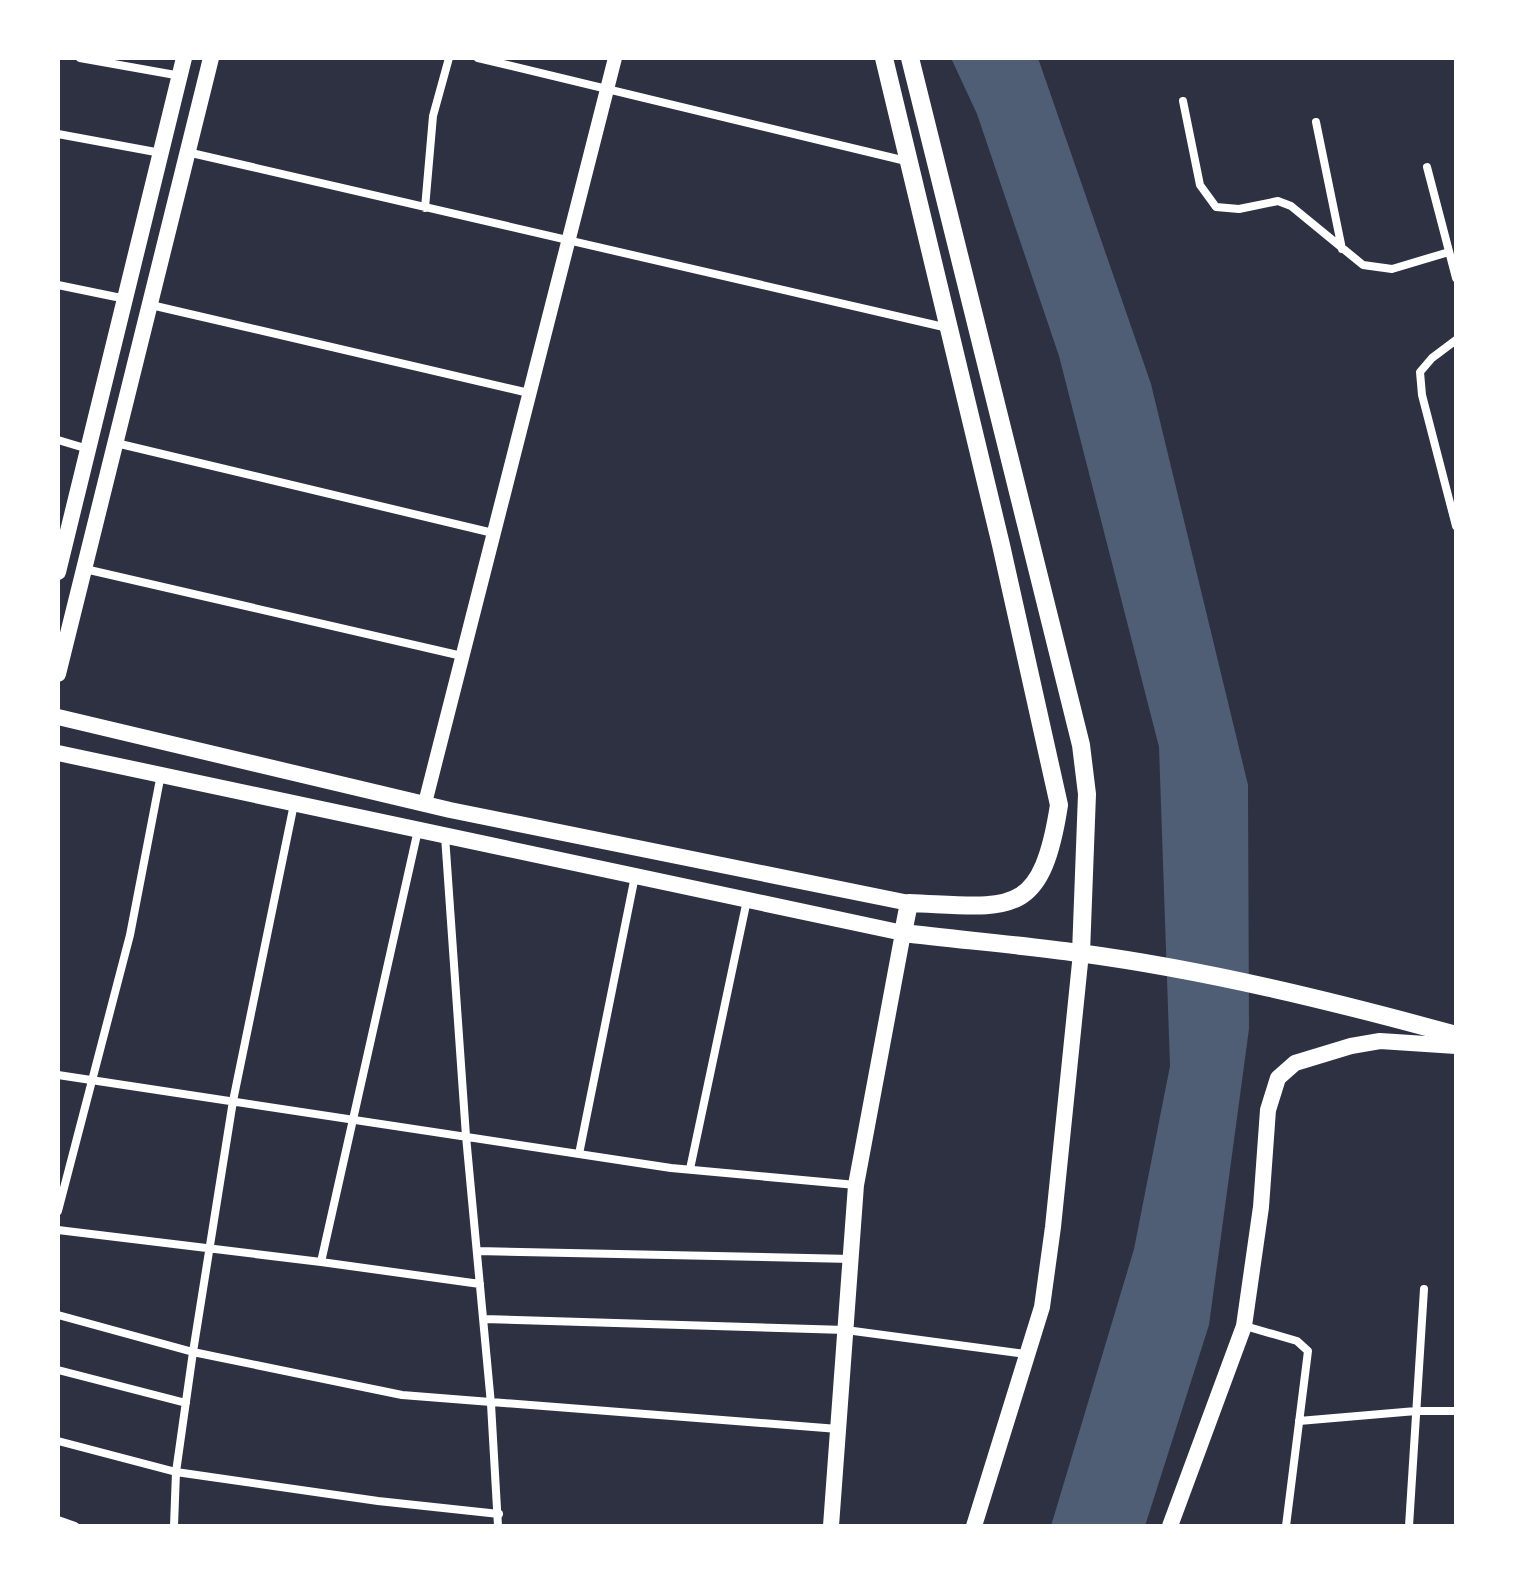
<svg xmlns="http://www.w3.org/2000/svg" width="1514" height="1584" font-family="Arial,sans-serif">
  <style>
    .water { fill: #4f5d75 }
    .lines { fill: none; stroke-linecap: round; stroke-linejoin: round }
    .minor { stroke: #fff; stroke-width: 8 }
    .tertiary { stroke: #fff; stroke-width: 14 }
    .secondary { stroke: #fff; stroke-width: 16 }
    .primary { stroke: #fff; stroke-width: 18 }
  </style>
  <rect width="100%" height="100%" fill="#2d3142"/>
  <path class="water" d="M951 58H1038L1151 384 1248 785 1249 1029 1209 1325 1145 1526H1051L1134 1249 1170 1066 1159 747 1059 356 977 114Z"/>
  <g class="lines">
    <path class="minor" d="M80 58 181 76
      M478 58 906 161
      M1183 101 1200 185 1216 207 1239 209 1278 201 1291 206 1363 265 1392 269 1449 252
      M1316 122 1342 249
      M58 134 161 153
      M187 152 948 328
      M1427 167 1456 278
      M425 208 433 116 449 58
      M58 285 126 299
      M151 305 529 393
      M1456 340 1432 358 1420 372 1422 395 1456 526
      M58 440 88 449
      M116 443 493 533
      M85 569 462 656
      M445 836 466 1136 491 1404 498 1526
      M58 1075 671 1168 856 1185
      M579 1154 635 876
      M690 1169 747 900
      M58 1211 130 935 161 774
      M58 1230 321 1262 480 1284
      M477 1251 852 1259
      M321 1262 418 830
      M58 1315 193 1352 402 1395 838 1429
      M484 1319 846 1330 1026 1354
      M1245 1326 1297 1341 1308 1351 1286 1526
      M58 1370 186 1403
      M1299 1421 1416 1411H1456
      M58 1441 176 1472 378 1501 499 1514
      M58 1520 75 1526
      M174 1526 176 1472 193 1352 233 1101 294 804
      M1409 1526 1424 1289"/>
    <path class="tertiary" d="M425 803 615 58"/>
    <path class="secondary" d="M58 572 184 58
      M58 674 211 58
      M58 717 450 810 909 903
      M58 753 903 933 856 1185 831 1526
      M974 1526 1042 1307 1053 1227 1081 953
      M1170 1526 1244 1326 1261 1207 1268 1110 1278 1078 1295 1063 1351 1046 1380 1041 1456 1046"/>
    <path class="primary" d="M884 58 1001 545 1059 805C1041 921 1009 907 909 903L903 933C962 940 1021 945 1079 953 1206 970 1332 1001 1456 1035
      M910 58 1081 745 1087 794 1081 953"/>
  </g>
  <rect width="1514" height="1584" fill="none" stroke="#ffffff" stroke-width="120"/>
</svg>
